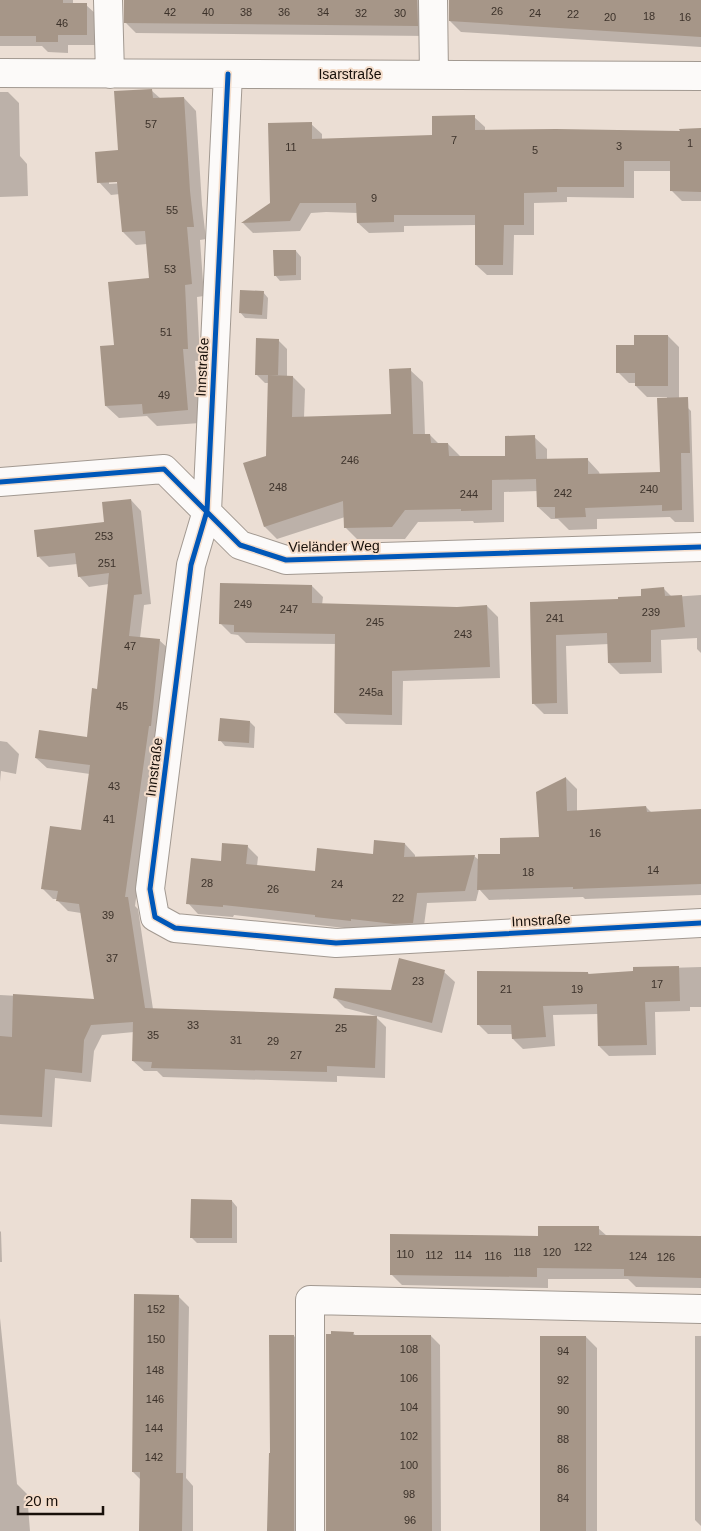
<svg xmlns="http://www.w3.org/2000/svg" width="701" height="1531" font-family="Helvetica,sans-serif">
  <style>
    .shadow { fill: #0003; fill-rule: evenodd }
    .building { fill: #a69688 }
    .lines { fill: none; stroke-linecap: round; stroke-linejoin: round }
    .minor-casing { stroke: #a29991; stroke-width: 30 }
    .minor { stroke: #fcfaf9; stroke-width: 28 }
    .cycleway-casing { stroke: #f4ddcb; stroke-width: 8 }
    .cycleway { stroke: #0057b8; stroke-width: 5 }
    .labels { text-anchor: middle; stroke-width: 4; stroke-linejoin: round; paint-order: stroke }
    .number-label { font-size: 11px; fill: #3c322a }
    .street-label { font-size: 14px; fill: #18100a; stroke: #f4ddcb }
  </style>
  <rect width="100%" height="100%" fill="#ebded4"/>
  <path class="shadow" d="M0 0H73V5H86L97 15V45H68V53L48 52 42 46H0Z
    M125 0H421L428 36 136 33 126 23Z
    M450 0H701V47L461 32 450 21Z
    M152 91 161 99 184 98 196 111 202 205 206 239 200 240 204 296 197 297 200 361H195L200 423 157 426 147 416 119 418 106 406 116 346 150 279 147 244 136 245 123 232 120 194 111 195 99 182 119 152ZM109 181 124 183 109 184Z
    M0 92H8L19 103 20 156 27 164 28 196 0 197Z
    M474 117 485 127V131L681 132 701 129V201H682L672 191 671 171H634V198L567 197V202L534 203V235H514L513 275H487L476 265V225L404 226V232L369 233 358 223V213L326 212 311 213 300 231 253 233 243 223 271 204 311 124 322 134V140L433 136Z
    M296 251 301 257V280L280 281 275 275Z
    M263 292 268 298 267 319 245 318 240 312Z
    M668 336 679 347V399L691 411 694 522H675L670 517 597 519V529L569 530 558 519H551L538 507V491L504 492V522L474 523 473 521 418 522 405 539H357L345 527V517L277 539 265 527 269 383H265L256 374 278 340 287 349V377H293L305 389 304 418 392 415 410 370 423 382 425 435H430L439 444H448L460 456 506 457 534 437 547 449V460L587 459 599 472 600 475 661 473 667 397H647L636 386V383H629L618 372 635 346Z
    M131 500 141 511 151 604 144 605 140 638 159 640 170 650 135 906 138 909 153 1009 376 1017 386 1027 385 1078 337 1076V1082L163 1077 157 1071H144L133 1061 134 1032 102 1035 94 1051 91 1082 55 1078 52 1127 0 1124V995L95 1000 81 913 68 911 58 901V899H53L42 888 82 832 90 774 47 768 36 758 88 738 98 690 109 584 89 587 79 576 77 564 49 567 39 557 106 523Z
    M312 586 323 597 322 605 457 608 487 606 498 617 500 678 403 681 402 725 346 724 335 713 336 644 246 643 238 635 231 634 221 624Z
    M664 589 672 597 701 595V653L697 649V638L661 640 662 673 620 674 609 663V644L566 646 568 714H544L533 703 531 604 619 601 642 597Z
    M250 722 255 727 254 748 225 746 220 740Z
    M0 741 7 742 19 754 16 774 1 771 0 782Z
    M566 778 577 789V812L646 807 652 813 701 810V895L585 899 583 897 489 900 479 889 476 901 427 903 423 933 361 930 234 915 233 917 198 914 188 903 222 862 247 846 258 857 257 866 316 873 374 855 405 844 415 855V858L474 856 479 860 501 855 540 838 537 793Z
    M701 967V1007H690V1011L655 1012 656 1055 609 1056 599 1046 598 1014 553 1015 555 1046 523 1049 513 1039V1034H488L478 1024 588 973 590 975 635 972V969Z
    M444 972 455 982 442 1033 345 1008 334 997 392 992Z
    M232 1201 237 1207V1243H197L191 1237Z
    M598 1228 607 1236 701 1238V1288L636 1287 628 1279H548V1288L402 1285 391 1274Z
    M0 1231 1 1232 2 1262H0Z
    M178 1296 189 1307 186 1478 193 1486V1531H141V1480L133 1472Z
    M0 1318 17 1484 27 1494 30 1531H0Z
    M353 1333 356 1336H431L440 1345 441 1531H327L332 1335Z
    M294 1336 299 1341V1531H268Z
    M695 1336H701V1526L695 1520Z
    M586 1337 597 1348V1531H541Z"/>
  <path class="building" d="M0 0H63V3H87V35H58V42H36V36H0Z
    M124 0H417L418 26 124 23Z
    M449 0H701V37L449 21Z
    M152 89 153 98 184 97 190 191 194 227H187L192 284 185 285 188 349H183L188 410 143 414 142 404 105 406 100 346 114 345 108 282 149 278 145 231 122 232 117 182 97 183 95 152 118 150 114 91Z
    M475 115V130L556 129 680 131 679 129 701 128V192L670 191V161H624V187H557V192L524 193V225H504L503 265H475V215H394V222L357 223 356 203H300L290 221 241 223 270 203 268 123 312 122V139L432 135V116Z
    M273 250H296V275L274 276Z
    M240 290 264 291 262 315 239 313Z
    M634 335H668V386H635V373H616V345H634Z
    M256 338 279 339 278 375H255Z
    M411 368 413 434H430L431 443H448L449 456H505V436L535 435 536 459 588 458V474L660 472 657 398 688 397 690 453H681L682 510 662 511V505L585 508 586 517 555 518V507H537L536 479 492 480V510L461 511V509L405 510 392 527 344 528 343 501 264 527 243 463 266 456 268 375 293 376 292 417 391 414 389 369Z
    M131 499 142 594 134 595 129 636 160 639 151 726H149L125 897H128L145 1008 377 1016 375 1068 327 1066V1072L151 1068 152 1062 132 1061 133 1022 91 1025 84 1040 82 1073 45 1069 42 1117 0 1115V1036L12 1037 13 994 94 999 79 904 56 901 58 891 41 889 50 826 81 830 90 765 35 758 39 730 87 737 92 688 97 689 109 573 78 577 75 553 37 557 34 530 104 522 102 502Z
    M220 583 312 585V603L457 607 487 605 490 667 392 671V715L334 713 335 634 234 632V625L219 624Z
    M664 587 665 596 682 595 685 627 651 630V662L608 663 607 633 556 635 557 703 532 704 530 602 618 599V597L641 596V589Z
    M220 718 250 721 249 743 218 741Z
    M566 777 567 811 646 806 647 812 701 809V884L573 889V887L477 890 478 854H500V838L539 837 536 792Z
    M374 840 405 843 404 857 475 855 465 891 417 893 413 923 394 924 351 919V921L315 917V915L223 905V907L186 904 191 858 221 861 222 843 248 845 246 864 315 871 317 848 373 854Z
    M399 958 445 970 432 1023 333 998 335 988 391 990Z
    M679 966 680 1001 645 1002 647 1045 598 1046 597 1004 543 1006 546 1037 512 1039 511 1025H477V971L588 972V974L633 971V967Z
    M191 1199 232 1200V1238H190Z
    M538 1226H599V1235L701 1236V1278L624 1276V1269L537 1268V1277L390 1275V1234L538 1236Z
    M134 1294 179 1295 176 1473H183L182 1531H139L140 1472H132Z
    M331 1331 354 1332 353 1335H431L432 1531H326V1334H331Z
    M269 1335H294V1531H267L269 1453H270Z
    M540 1336H586V1531H540Z"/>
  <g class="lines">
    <defs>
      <path id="minor" d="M108 0 110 74
        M433 0 434 75
        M0 73 701 76
        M228 74 207 511 191 565 150 889 155 917 175 928 336 943 701 923
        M0 482 164 469 240 545 286 560 701 547
        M310 1531V1300L701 1309"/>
    </defs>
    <use href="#minor" class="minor-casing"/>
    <use href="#minor" class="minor"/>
    <defs>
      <path id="cycleway" d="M228 74 207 511 191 565 150 889 155 917 175 928 336 943 701 923
        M0 482 164 469 240 545 286 560 701 547"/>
    </defs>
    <use href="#cycleway" class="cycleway-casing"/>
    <use href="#cycleway" class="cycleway"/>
  </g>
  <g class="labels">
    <g class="number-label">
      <text x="497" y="15">26</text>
      <text x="170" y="16">42</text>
      <text x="208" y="16">40</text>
      <text x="246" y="16">38</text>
      <text x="284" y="16">36</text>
      <text x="323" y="16">34</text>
      <text x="361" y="17">32</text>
      <text x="400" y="17">30</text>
      <text x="535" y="17">24</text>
      <text x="573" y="18">22</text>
      <text x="649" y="20">18</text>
      <text x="610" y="21">20</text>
      <text x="685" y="21">16</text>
      <text x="62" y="27">46</text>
      <text x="151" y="128">57</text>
      <text x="454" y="144">7</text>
      <text x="690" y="147">1</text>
      <text x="619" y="150">3</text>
      <text x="291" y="151">11</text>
      <text x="535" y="154">5</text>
      <text x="374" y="202">9</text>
      <text x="172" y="214">55</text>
      <text x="170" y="273">53</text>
      <text x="166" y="336">51</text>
      <text x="164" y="399">49</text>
      <text x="350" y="464">246</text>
      <text x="278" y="491">248</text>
      <text x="649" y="493">240</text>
      <text x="563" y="497">242</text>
      <text x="469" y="498">244</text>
      <text x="104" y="540">253</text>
      <text x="107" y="567">251</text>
      <text x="243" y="608">249</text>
      <text x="289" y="613">247</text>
      <text x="651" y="616">239</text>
      <text x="555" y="622">241</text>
      <text x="375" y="626">245</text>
      <text x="463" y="638">243</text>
      <text x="130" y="650">47</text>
      <text x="371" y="696">245a</text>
      <text x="122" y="710">45</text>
      <text x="114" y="790">43</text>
      <text x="109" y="823">41</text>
      <text x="595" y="837">16</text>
      <text x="653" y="874">14</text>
      <text x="528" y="876">18</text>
      <text x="207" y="887">28</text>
      <text x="337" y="888">24</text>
      <text x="273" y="893">26</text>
      <text x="398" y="902">22</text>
      <text x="108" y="919">39</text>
      <text x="112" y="962">37</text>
      <text x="418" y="985">23</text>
      <text x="657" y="988">17</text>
      <text x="506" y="993">21</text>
      <text x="577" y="993">19</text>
      <text x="193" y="1029">33</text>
      <text x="341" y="1032">25</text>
      <text x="153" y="1039">35</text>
      <text x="236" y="1044">31</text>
      <text x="273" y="1045">29</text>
      <text x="296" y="1059">27</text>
      <text x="583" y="1251">122</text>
      <text x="522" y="1256">118</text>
      <text x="552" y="1256">120</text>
      <text x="405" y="1258">110</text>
      <text x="434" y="1259">112</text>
      <text x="463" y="1259">114</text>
      <text x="493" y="1260">116</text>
      <text x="638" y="1260">124</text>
      <text x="666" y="1261">126</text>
      <text x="156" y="1313">152</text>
      <text x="156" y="1343">150</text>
      <text x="409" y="1353">108</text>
      <text x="563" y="1355">94</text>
      <text x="155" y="1374">148</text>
      <text x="409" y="1382">106</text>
      <text x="563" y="1384">92</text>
      <text x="155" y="1403">146</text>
      <text x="409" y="1411">104</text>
      <text x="563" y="1414">90</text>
      <text x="154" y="1432">144</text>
      <text x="409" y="1440">102</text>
      <text x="563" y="1443">88</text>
      <text x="154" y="1461">142</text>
      <text x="409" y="1469">100</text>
      <text x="563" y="1473">86</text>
      <text x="409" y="1498">98</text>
      <text x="563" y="1502">84</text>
      <text x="410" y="1524">96</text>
    </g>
    <g class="street-label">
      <text x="350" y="79">Isarstraße</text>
      <text transform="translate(202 367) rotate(-87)" y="5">Innstraße</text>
      <text transform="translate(334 546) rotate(-1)" y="5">Vieländer Weg</text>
      <text transform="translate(154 767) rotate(-83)" y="5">Innstraße</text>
      <text transform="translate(541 920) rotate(-3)" y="5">Innstraße</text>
    </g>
  </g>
  <path d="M18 1506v8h85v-8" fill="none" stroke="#18100a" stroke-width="2.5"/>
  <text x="25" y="1506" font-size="15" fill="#18100a" stroke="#f4ddcb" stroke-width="4" paint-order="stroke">20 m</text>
</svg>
